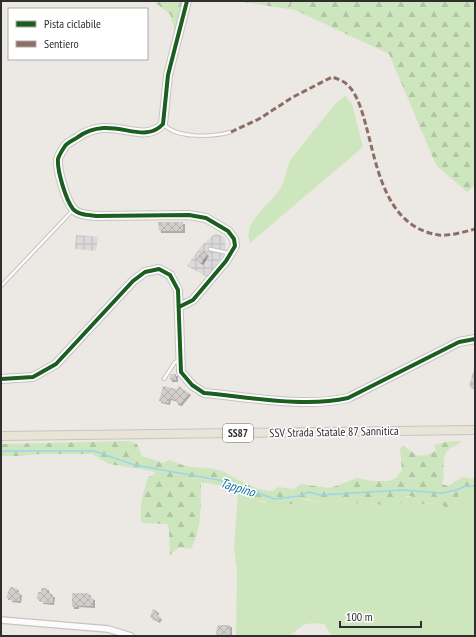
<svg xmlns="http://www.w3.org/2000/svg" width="476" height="637" font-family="'PT Sans Narrow',sans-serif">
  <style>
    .industrial { fill: url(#industrial-grid) }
    .grass { fill: #cee6be }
    .forest { fill: url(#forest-firs) }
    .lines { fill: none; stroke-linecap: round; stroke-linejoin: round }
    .stream { stroke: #99d6ec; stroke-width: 1.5 }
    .building { fill: url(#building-cross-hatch); filter: url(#shadow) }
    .lane-casing { stroke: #c5c4c5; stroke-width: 4.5 }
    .street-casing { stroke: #c5c4c5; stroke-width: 8 }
    .secondary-casing { stroke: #c5c4c5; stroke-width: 10 }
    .primary-casing { stroke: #c6c5c4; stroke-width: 10 }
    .lane { stroke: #fcfcfb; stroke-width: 2.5 }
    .street { stroke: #fcfcfb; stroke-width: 5.5 }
    .secondary { stroke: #fcfcfb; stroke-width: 8 }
    .primary { stroke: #e8e4d6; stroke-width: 8 }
    .quiet { stroke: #8d6e63; stroke-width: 3; stroke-dasharray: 6 3; stroke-linecap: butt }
    .cycleway-casing { stroke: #fff; stroke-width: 6 }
    .cycleway { stroke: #1b5e20; stroke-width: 4 }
    .labels { text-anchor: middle; stroke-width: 3; stroke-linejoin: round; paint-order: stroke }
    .shield { fill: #fff; stroke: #6d6d6d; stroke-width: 1 }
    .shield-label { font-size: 11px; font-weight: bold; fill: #2e2e2e }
    .street-label { font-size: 12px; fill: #2e2e2e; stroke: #fff }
    .water-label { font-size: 13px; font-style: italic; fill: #0d6fa3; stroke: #fff }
  </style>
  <defs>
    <pattern id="industrial-grid" width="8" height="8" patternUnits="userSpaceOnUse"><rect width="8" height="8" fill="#dcd9db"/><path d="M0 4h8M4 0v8" fill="none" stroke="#bdbbbc"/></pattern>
    <pattern id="forest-firs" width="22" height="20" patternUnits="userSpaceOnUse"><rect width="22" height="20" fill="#cee6be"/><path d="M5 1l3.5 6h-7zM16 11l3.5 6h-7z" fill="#b1c6a4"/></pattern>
    <pattern id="building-cross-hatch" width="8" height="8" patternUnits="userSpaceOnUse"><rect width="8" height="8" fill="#d1cecb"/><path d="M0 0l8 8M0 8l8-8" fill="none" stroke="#b4b1af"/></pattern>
    <filter id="shadow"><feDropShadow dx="2" dy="2" stdDeviation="0" flood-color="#0004"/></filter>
  </defs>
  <rect width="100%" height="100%" fill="#ece8e4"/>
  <path class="industrial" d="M216 233 225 238 226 251 207 277 187 266 201 246Z
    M76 235 98 237 96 251 75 249Z"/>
  <path class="grass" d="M293 1H301L295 10 289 9Z
    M345 96 352 104 363 147 250 243C241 220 275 203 282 185 286 176 286 168 291 159L335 104Z
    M475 491V636H332L324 624C303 623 305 623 290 636H236L237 571 234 548 238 492 254 501 270 503 301 499 322 503 337 500 367 505 374 503 385 506 411 496 422 504 439 503 448 508 454 506 459 495Z"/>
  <path class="forest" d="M153 1H183L175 32 170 14Z
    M235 1H293L289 9Z
    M301 1H475V185L467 192 436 165 389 54 295 10Z
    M129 441 137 444 142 456 163 463 169 460C174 461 180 465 186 466 197 468 212 467 222 471 239 480 253 490 273 491L278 487 294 489 301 484 330 488 357 478 372 481H389L396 478 402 470 400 448 404 446 418 456 430 454 436 450 434 445C442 442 453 441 461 441 458 446 452 446 448 450 440 458 446 475 442 484L448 486 462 477 475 479V491L459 495 454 506 447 508 439 503 422 504 411 496H407L403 502 385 506 374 503 367 505 337 500 322 503 307 499H301L293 504 280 505 263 501H254L223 486 201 482C201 505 202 528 191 549L180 547 170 555 169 530 167 524 142 523C138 507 144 492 148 477L156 474 152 471 109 464 92 454H40L19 456H1V444Z"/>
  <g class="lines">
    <path class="stream" d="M1 451H94L135 465 224 481 275 499 299 496 309 492 320 495 402 490 442 493 456 490 466 486H475"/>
  </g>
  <path class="building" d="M158 222H183V231H159Z
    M202 250 207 254 201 263 196 260Z
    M474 369H475V388L469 386Z
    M170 374H176V380H170Z
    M163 386 177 389 179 386 189 393 180 404 176 403 177 400 169 398 168 403 159 401Z
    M10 587 17 588 16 592 20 593 19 601 10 600V598H6Z
    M41 588H47V592H50V595H53L52 603 41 602V600L37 599 38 592H41Z
    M72 593H89L88 597 93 598V606L77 605V607H72Z
    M153 609 157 611 156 615 160 617 158 621 150 617Z
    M218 625H230V636H216L217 627Z"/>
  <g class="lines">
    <defs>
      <path id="lane" d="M164 125C179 139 212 137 231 132
        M210 249 228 253
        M1 286 73 210
        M164 379 175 362 179 361"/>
      <path id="street" d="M1 620 108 629 131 636"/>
      <path id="secondary" d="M179 307 193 300 226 261 235 246 234 239 228 231 206 218 189 215 96 216C88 215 78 215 73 209 66 200 57 171 58 159 59 156 63 149 65 146 68 142 74 140 78 137 112 113 142 147 163 124L168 75 187 1
        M1 379 33 377 56 364 133 281 145 272 159 269 170 275 178 290 181 372 192 385 204 393C249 397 305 408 348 398L459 342 475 339"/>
      <path id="primary" d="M1 436 475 430"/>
    </defs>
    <use href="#lane" class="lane-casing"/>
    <use href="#street" class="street-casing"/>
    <use href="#secondary" class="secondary-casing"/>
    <use href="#primary" class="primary-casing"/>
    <use href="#lane" class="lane"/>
    <use href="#street" class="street"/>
    <use href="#secondary" class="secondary"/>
    <use href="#primary" class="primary"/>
    <path class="quiet" d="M231 132 259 119 293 97 332 77C336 78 340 80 344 82 356 90 361 108 365 122 377 164 384 227 439 235 450 236 464 232 475 229"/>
    <defs>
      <path id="cycleway" d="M179 307 193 300 226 261 235 246 234 239 228 231 206 218 189 215 96 216C88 215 78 215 73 209 66 200 57 171 58 159 59 156 63 149 65 146 68 142 74 140 78 137 112 113 142 147 163 124L168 75 187 1
        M1 379 33 377 56 364 133 281 145 272 159 269 170 275 178 290 181 372 192 385 204 393C249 397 305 408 348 398L459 342 475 339"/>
    </defs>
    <use href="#cycleway" class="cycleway-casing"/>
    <use href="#cycleway" class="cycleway"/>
  </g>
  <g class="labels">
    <rect class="shield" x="223" y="424" width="30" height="18" rx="3"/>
    <g class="shield-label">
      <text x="238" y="437">SS87</text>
    </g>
    <g class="street-label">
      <text transform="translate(334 432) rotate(-1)" y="4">SSV Strada Statale 87 Sannitica</text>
    </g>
    <g class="water-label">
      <text transform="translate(238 487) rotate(17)" y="5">Tappino</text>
    </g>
  </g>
  <rect width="476" height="637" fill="none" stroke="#2e2e2e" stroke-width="4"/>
  <rect x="8" y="8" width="140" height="52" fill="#ffffff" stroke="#ababab"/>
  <rect x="16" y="21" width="20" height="6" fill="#1b5e20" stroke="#ababab"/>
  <text x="44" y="28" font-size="12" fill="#2e2e2e">Pista ciclabile</text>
  <rect x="16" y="41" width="20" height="6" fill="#8d6e63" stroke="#ababab"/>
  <text x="44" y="48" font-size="12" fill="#2e2e2e">Sentiero</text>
  <path d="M340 621v6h81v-6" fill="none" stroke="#2e2e2e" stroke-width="2"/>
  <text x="346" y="621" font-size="12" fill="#2e2e2e" stroke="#ffffff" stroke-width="3" paint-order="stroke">100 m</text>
</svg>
